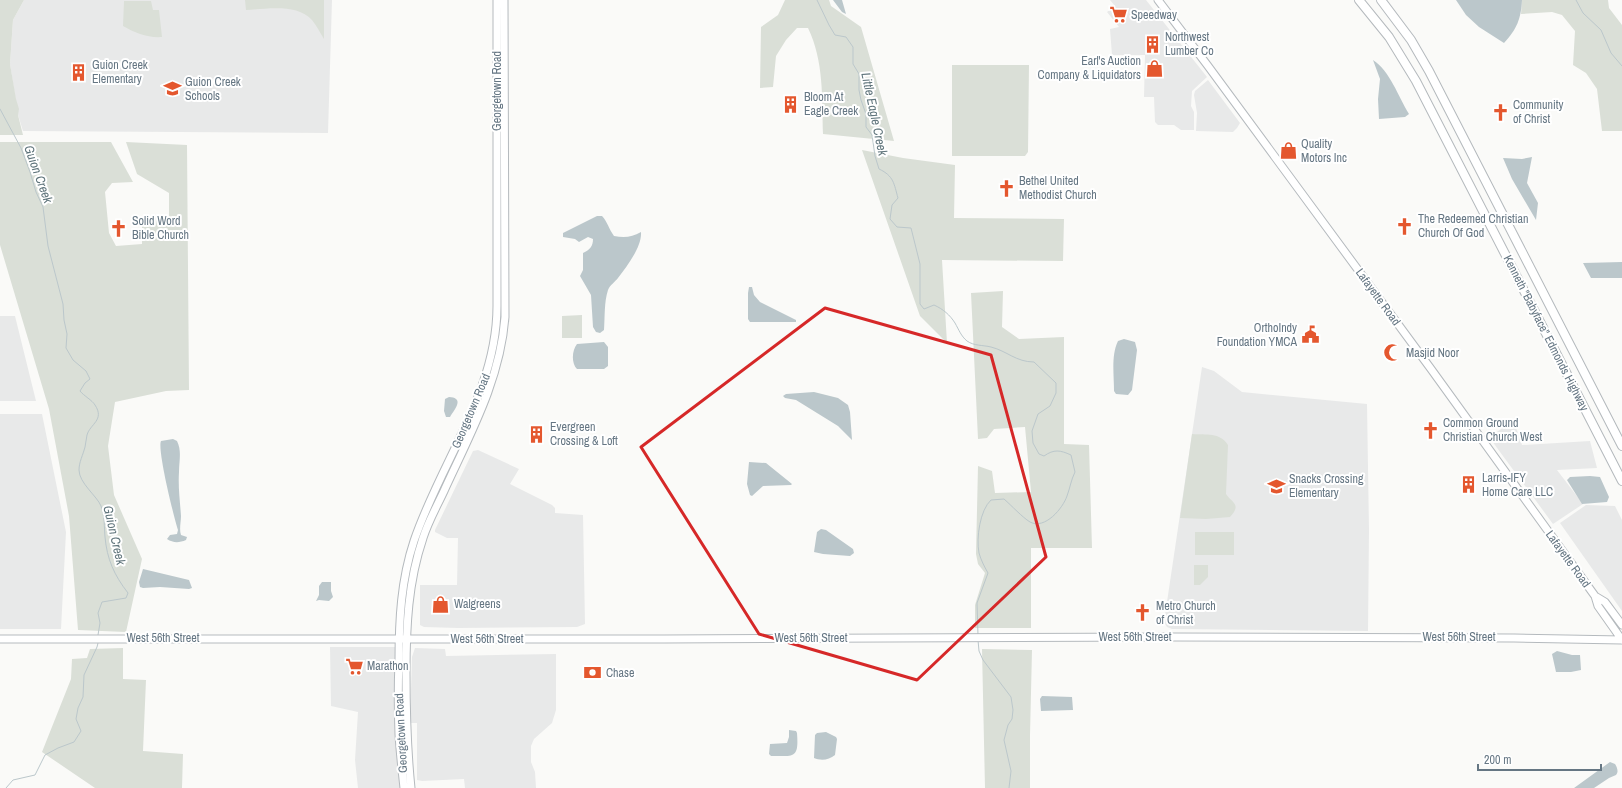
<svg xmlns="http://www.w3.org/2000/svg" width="1622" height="788" font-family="'Archivo Narrow',sans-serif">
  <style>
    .built { fill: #e8e9e9 }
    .green { fill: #dadfd7 }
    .water { fill: #bbc7cb }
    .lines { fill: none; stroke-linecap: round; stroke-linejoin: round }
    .stream { stroke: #bbc7cb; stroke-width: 1 }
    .major-casing { stroke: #b5babe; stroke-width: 9 }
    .highway-casing { stroke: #b4b9bd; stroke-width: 10 }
    .major { stroke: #fff; stroke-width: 7 }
    .highway { stroke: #fff; stroke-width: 8 }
    .marked { fill: none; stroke: #d62828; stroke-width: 3; stroke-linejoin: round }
    .labels { text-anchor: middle; stroke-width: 4; stroke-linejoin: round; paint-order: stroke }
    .poi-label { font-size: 12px; fill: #657683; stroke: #fff; text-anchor: start }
    .street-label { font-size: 12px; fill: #657683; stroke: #fff }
    .water-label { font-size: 13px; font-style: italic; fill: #60757c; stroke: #fff }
  </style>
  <rect width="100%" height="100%" fill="#fafaf8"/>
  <path class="built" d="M24 0H332L328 133 23 131 18 115 10 64 13 20Z
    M1110 0H1146L1207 77 1192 91 1191 106 1194 112V130H1181L1174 125H1158L1155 122 1154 97H1144L1145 55H1112L1110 29 1119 27 1107 12 1115 6Z
    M1208 80 1240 123 1237 128 1233 132 1196 131 1197 113 1194 95 1195 91Z
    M0 316H15L36 401H0Z
    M1202 367 1214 371 1242 392 1367 404 1369 530 1368 631 1172 629 1167 627 1164 622Z
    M0 414H42L66 532 61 629H0Z
    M1512 422H1514L1522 445 1590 441 1597 468 1557 470 1583 504 1553 524 1489 437Z
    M478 450 519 469 510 484 552 505 555 508V513L583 515 585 624 577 627 458 628 424 627 420 625V585H457L458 538H447L435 532V530L473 451Z
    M1586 505 1615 506 1622 520V611L1560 523Z
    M330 647H396L401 788H358L355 760 358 712 331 706Z
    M415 648 445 649 446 656 556 654V710L552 723 534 739 531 746V762L535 772 536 788H465L464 779 422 781 417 780V723H410L412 657Z"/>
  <path class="green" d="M0 0H24L13 20 10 64 16 99 19 109 18 115 23 135H0Z
    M245 0H324V39C320 33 317 26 312 20 297 3 266 9 246 10Z
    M785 0H829L831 6 861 27 894 141 823 134C822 98 824 61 808 28H797L786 40 776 56 773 87 760 88 761 27 778 15Z
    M1522 0H1608L1609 8 1622 25V131H1602L1597 89 1586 73 1573 65 1575 31 1562 15 1552 12 1521 14Z
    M124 1H151L153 10H159L162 37C148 38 135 33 123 26Z
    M952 65H1029L1028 152 1025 156H952Z
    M0 142H111L133 182 112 183 105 192 109 233 116 246 142 244V217H169V193L137 174 126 142 187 145 189 390 166 391 115 402 108 446 114 495 142 559 126 632 78 630 69 516 49 409 0 245Z
    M862 150 903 158 955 165 954 218 1064 219 1063 261 942 260 947 343 920 316Z
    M1003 291 1002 327 1019 339 1064 337V444L1089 445 1092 548H1031V628H975V605L985 573 978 564 976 554 978 466 992 471 995 493 1031 492 1025 427 994 429 987 438 978 439 971 293Z
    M582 315V338H562V316Z
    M1192 434C1206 435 1220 432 1228 445L1226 494C1232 503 1242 504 1230 517L1206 519 1180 518Z
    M1195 532H1234V555H1195Z
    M1194 565H1208V577L1200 585H1194Z
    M123 648V679L146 680 143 751 183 754 182 788H95L42 752 71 679 72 659 87 658 90 649Z
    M982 649 1032 650 1030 735V788H985Z"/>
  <path class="water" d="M833 0H842L846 14 842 12Z
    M1456 0H1522C1521 19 1517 29 1504 43L1479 27 1466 15Z
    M1373 60C1390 71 1398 96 1409 114L1405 117 1379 119 1378 99 1380 79Z
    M1532 157 1527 183 1538 203 1536 220 1512 179 1503 158 1522 159Z
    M597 216H602C607 221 609 229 614 236 625 238 632 237 641 232 642 247 627 266 618 278 615 282 610 285 608 290 604 302 605 317 604 330L600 333 596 332 593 327 591 295 580 276 583 270V253C590 250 593 246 593 239L588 237 579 242 575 239 563 237V233Z
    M1622 262V278H1591L1583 263Z
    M749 287H752L754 295 760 302 796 320V322H750L748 319V293Z
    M1124 339 1135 342 1137 350 1132 390 1128 395 1116 394 1114 391C1114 375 1111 355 1118 341Z
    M604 342 608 347V366L604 369H577C571 363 572 350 577 344Z
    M814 392 838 398 848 405 850 412 852 440 838 426 796 400 785 398 783 396 786 394Z
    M449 397C466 398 453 411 450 417H446L444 411 445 399Z
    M173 439 177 441C182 451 179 461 179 472 178 487 180 501 181 516 181 522 179 529 181 535L187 537 186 540C179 543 173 543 167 539L170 535 177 534 178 530C174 518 157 449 161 441Z
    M749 462 766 463 792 484 791 485 763 486 752 496 750 495 747 484Z
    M1590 476 1600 477 1609 497 1607 502 1582 504 1567 480 1570 477Z
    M821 529 826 530 853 549 854 553 850 556 823 554 814 552 817 532Z
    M143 569 189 580 192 588 189 589 160 587 143 588 140 587 139 582Z
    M322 582H331V591L333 597 329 601 319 600 316 601 319 595V586Z
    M1557 651 1572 655H1580L1581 670 1571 672H1556L1552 654Z
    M1042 696 1072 697 1073 710 1041 711 1040 699Z
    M789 730 796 731 797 733C799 759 794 756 771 756L769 754 770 744 787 743 789 737Z
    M826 732 836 737 837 739 835 755C829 760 821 761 814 758L815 735 817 733Z
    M1610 762 1615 764C1617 767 1619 772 1616 775L1609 778 1594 788H1574Z"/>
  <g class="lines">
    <path class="stream" d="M817 0 829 25 835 35 846 37 853 47V64L859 74V90L861 100 866 114V127L872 135 875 156 879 169C894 176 894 184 898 198L892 205 890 219 897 227 911 228 920 264V304L924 309 934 305C943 309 950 315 955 323 959 330 961 336 967 341 974 346 983 345 991 347 1007 351 1016 362 1034 362L1056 383V393L1050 406 1038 414 1032 431 1033 443 1039 454 1044 456C1054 449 1060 450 1071 455L1075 472C1071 480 1070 488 1067 496 1063 508 1045 530 1030 522 1022 517 1012 506 1004 499L991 500C980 510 976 538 979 553 981 560 984 566 988 573L977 603 978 635
      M1576 0 1583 13 1601 30 1611 53 1622 66
      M0 109 21 148 30 172 36 192 43 207 48 246 63 304 64 320 67 334 66 348 73 360 86 371 90 379 85 383 80 391C84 396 92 400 95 405 105 420 90 424 87 435 86 439 86 443 85 447 83 455 79 462 79 470 79 483 97 496 101 506 105 517 104 526 105 537 107 559 114 575 128 593L126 598 102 602 98 613 100 623 98 635
      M978 640 979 651 983 660 1011 697 1013 710 1012 719 1008 725 1004 740 1011 771 1009 788
      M6 788 13 780 35 775 45 755 58 748 74 742 81 731 76 719 78 708 83 697 84 675 97 647 98 643"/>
    <defs>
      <path id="major" d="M1158 0 1208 66 1431 369 1595 596 1605 602 1622 625
        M1595 596 1598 606 1622 640
        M0 639H664L1172 637 1514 638 1622 640
        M404 788C402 770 400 752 399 734 398 709 398 685 399 661 399 620 401 580 414 541 441 461 497 392 497 306V0
        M411 788C407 749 406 712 406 673 406 627 408 582 423 538 428 522 437 506 444 491 470 434 500 381 505 317L504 0"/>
      <path id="highway" d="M1359 0 1389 37 1416 81 1622 481
        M1381 0 1411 40 1429 71 1622 446"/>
    </defs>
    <use href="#major" class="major-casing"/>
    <use href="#highway" class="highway-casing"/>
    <use href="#major" class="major"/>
    <use href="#highway" class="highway"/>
  </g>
  <path class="marked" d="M825 308 991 355 1046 557 917 680 759 634 641 447Z"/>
  <defs>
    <symbol id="supermarket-bare" viewBox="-9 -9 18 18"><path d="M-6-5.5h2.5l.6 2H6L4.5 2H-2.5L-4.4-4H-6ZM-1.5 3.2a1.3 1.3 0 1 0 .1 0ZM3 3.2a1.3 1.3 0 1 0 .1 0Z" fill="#e4572e" stroke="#fff" stroke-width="2.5" paint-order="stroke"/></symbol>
    <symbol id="building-bare" viewBox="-9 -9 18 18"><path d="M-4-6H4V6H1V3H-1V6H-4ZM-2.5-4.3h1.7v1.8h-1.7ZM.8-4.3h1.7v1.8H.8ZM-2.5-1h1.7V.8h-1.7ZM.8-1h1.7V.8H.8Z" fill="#e4572e" stroke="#fff" stroke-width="2.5" paint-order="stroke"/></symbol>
    <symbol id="shop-bare" viewBox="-9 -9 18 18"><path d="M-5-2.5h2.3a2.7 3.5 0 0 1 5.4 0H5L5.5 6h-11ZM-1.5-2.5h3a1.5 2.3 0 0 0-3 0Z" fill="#e4572e" stroke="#fff" stroke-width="2.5" paint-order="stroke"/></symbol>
    <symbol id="school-bare" viewBox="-9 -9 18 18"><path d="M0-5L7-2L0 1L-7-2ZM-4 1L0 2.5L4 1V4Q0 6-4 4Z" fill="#e4572e" stroke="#fff" stroke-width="2.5" paint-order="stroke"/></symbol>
    <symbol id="church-bare" viewBox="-9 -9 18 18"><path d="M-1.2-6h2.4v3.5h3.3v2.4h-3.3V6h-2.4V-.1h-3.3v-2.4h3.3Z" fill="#e4572e" stroke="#fff" stroke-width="2.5" paint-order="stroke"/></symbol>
    <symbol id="civic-bare" viewBox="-9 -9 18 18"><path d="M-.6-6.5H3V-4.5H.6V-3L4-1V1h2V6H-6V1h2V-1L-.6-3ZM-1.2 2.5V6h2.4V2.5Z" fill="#e4572e" stroke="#fff" stroke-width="2.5" paint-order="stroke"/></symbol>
    <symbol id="mosque-bare" viewBox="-9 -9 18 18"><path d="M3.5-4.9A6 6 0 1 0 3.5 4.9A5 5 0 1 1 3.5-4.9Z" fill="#e4572e" stroke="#fff" stroke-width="2.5" paint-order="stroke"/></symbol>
    <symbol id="bank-bare" viewBox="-9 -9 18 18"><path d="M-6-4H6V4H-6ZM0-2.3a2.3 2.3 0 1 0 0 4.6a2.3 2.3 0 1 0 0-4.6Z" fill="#e4572e" stroke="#fff" stroke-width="2.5" paint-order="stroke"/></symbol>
  </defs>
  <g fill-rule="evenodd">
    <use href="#supermarket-bare" x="1106" y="2" width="25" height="25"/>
    <use href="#building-bare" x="1140" y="32" width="25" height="25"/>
    <use href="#shop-bare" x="1142" y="56" width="25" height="25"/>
    <use href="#building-bare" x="66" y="60" width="25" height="25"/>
    <use href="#school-bare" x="160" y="76" width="25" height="25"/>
    <use href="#building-bare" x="778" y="92" width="25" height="25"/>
    <use href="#church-bare" x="1488" y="100" width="25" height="25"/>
    <use href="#shop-bare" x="1276" y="138" width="25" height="25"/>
    <use href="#church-bare" x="994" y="176" width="25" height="25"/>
    <use href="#church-bare" x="1392" y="214" width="25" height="25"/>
    <use href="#church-bare" x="106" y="216" width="25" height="25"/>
    <use href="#civic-bare" x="1298" y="322" width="25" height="25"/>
    <use href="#mosque-bare" x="1380" y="340" width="25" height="25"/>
    <use href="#church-bare" x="1418" y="418" width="25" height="25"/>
    <use href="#building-bare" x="524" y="422" width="25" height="25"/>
    <use href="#building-bare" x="1456" y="472" width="25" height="25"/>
    <use href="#school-bare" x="1264" y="474" width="25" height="25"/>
    <use href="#shop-bare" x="428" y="592" width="25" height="25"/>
    <use href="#church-bare" x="1130" y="600" width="25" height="25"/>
    <use href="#supermarket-bare" x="342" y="654" width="25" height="25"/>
    <use href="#bank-bare" x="580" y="660" width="25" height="25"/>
  </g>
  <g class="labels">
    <g class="poi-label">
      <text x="1131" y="19">Speedway</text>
      <text x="1165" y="41">Northwest<tspan x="1165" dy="14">Lumber Co</tspan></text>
      <text x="1141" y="65" text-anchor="end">Earl's Auction<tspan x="1141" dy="14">Company &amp; Liquidators</tspan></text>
      <text x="92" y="69">Guion Creek<tspan x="92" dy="14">Elementary</tspan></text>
      <text x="185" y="86">Guion Creek<tspan x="185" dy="14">Schools</tspan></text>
      <text x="804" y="101">Bloom At<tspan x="804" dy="14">Eagle Creek</tspan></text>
      <text x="1513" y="109">Community<tspan x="1513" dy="14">of Christ</tspan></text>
      <text x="1301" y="148">Quality<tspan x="1301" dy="14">Motors Inc</tspan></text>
      <text x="1019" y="185">Bethel United<tspan x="1019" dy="14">Methodist Church</tspan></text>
      <text x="1418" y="223">The Redeemed Christian<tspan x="1418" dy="14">Church Of God</tspan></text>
      <text x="132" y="225">Solid Word<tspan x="132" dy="14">Bible Church</tspan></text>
      <text x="1297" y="332" text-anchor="end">OrthoIndy<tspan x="1297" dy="14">Foundation YMCA</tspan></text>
      <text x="1406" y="357">Masjid Noor</text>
      <text x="1443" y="427">Common Ground<tspan x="1443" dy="14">Christian Church West</tspan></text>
      <text x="550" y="431">Evergreen<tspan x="550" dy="14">Crossing &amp; Loft</tspan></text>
      <text x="1482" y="482">Larris-IFY<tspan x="1482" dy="14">Home Care LLC</tspan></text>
      <text x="1289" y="483">Snacks Crossing<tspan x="1289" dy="14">Elementary</tspan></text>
      <text x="454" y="608">Walgreens</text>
      <text x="1156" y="610">Metro Church<tspan x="1156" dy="14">of Christ</tspan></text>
      <text x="367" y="670">Marathon</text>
      <text x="606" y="677">Chase</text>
    </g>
    <g class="street-label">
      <text transform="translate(497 91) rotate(-90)" y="4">Georgetown Road</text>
      <text transform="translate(1378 297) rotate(54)" y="4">Lafayette Road</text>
      <text transform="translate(1546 333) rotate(63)" y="4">Kenneth "Babyface" Edmonds Highway</text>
      <text transform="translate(471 411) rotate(-67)" y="4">Georgetown Road</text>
      <text transform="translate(1568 559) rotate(54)" y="4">Lafayette Road</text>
      <text x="1135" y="641">West 56th Street</text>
      <text x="1459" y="641">West 56th Street</text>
      <text x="163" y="642">West 56th Street</text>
      <text x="811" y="642">West 56th Street</text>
      <text x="487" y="643">West 56th Street</text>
      <text transform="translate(401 733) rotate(-93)" y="4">Georgetown Road</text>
    </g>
    <g class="water-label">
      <text transform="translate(875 114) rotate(78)" y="5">Little Eagle Creek</text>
      <text transform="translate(39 174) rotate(70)" y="5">Guion Creek</text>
      <text transform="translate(115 535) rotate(77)" y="5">Guion Creek</text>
    </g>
  </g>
  <path d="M1478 764v6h123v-6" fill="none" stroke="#657683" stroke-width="2"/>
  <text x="1484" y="764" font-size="12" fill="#657683" stroke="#ffffff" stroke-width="3" paint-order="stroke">200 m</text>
</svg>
